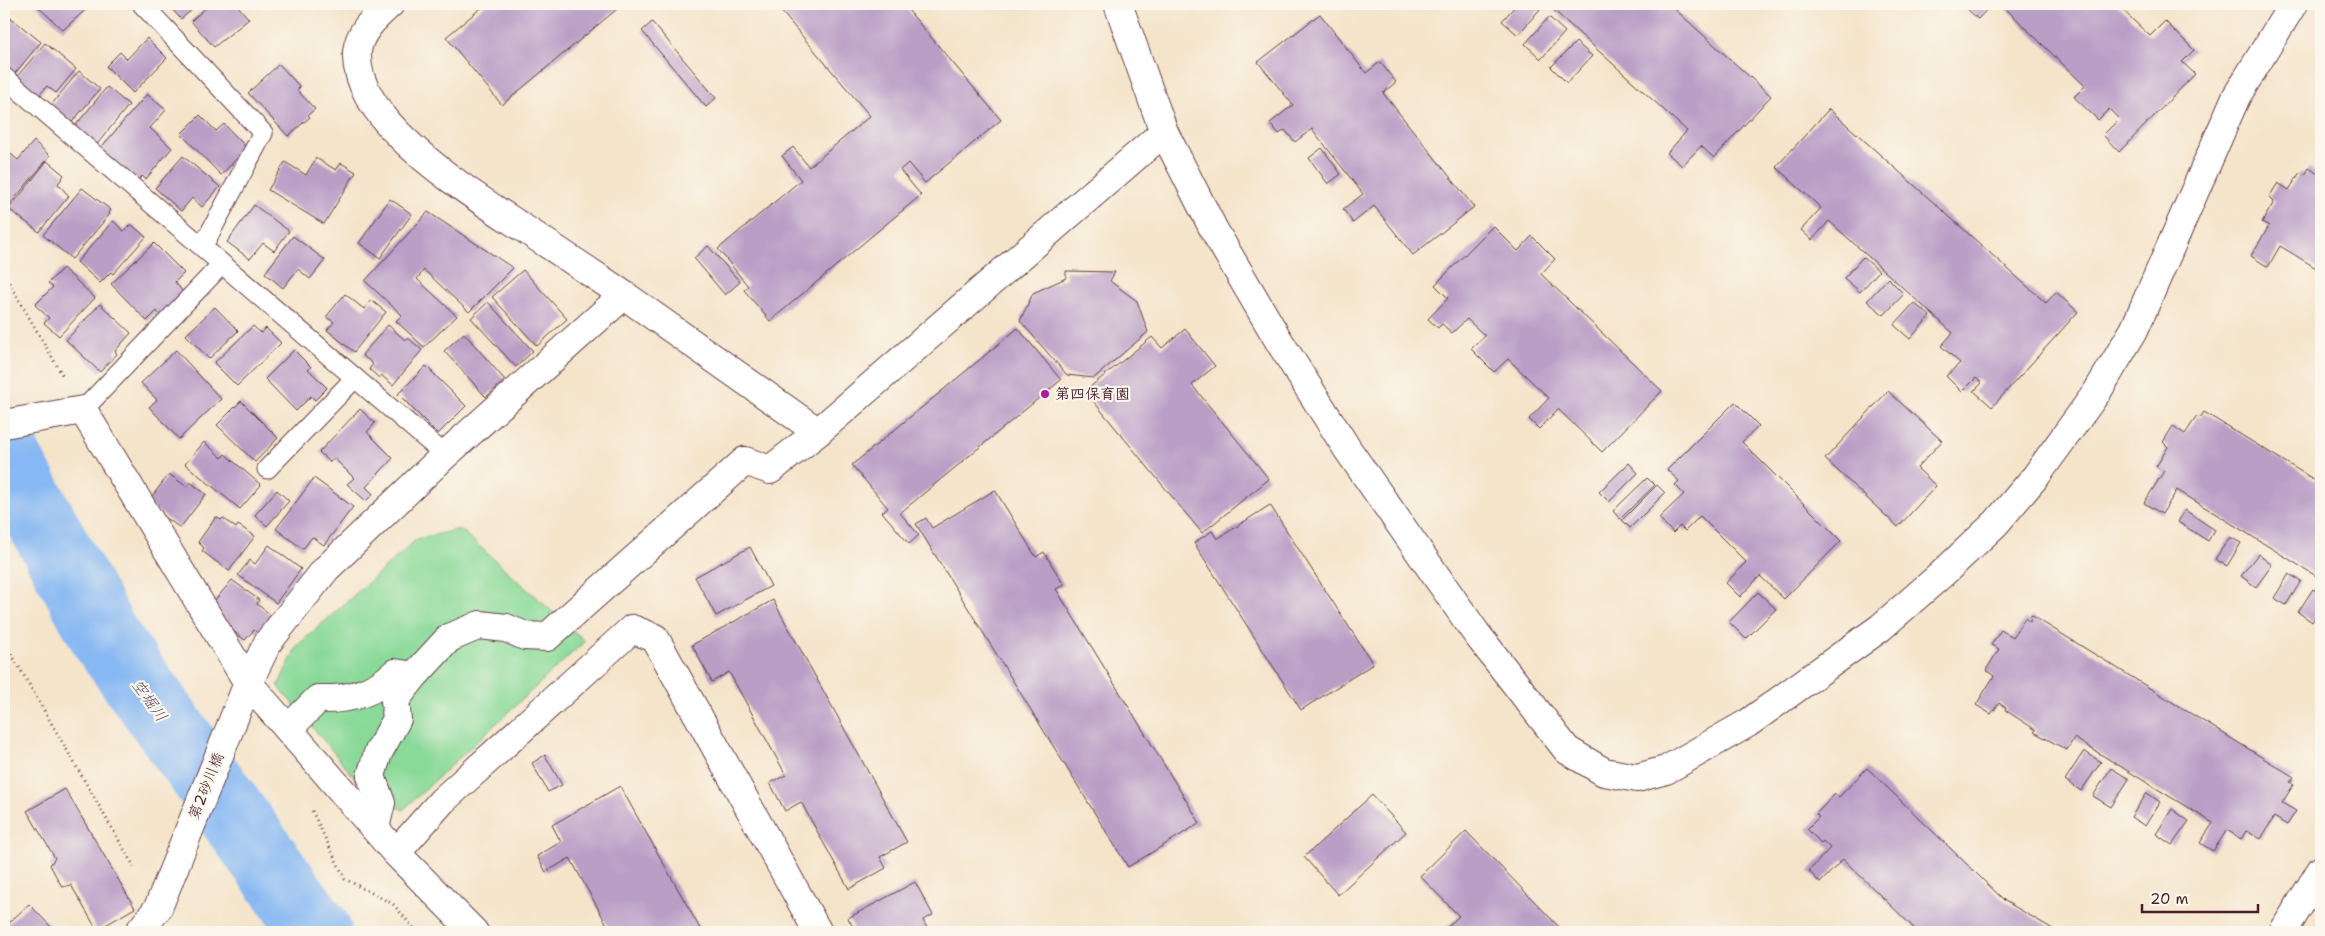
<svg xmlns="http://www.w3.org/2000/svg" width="2325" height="936" font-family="'Shantell Sans','Klee One',sans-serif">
<rect width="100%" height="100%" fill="#fbf7ec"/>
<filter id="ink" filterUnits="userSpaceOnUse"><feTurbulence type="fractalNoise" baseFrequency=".02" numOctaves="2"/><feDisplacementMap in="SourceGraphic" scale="10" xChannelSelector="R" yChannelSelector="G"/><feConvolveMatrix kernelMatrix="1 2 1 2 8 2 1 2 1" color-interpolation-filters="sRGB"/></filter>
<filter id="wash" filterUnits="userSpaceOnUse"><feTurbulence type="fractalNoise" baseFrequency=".0096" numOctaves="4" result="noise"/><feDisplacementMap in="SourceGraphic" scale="20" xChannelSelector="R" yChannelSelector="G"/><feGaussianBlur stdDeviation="1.12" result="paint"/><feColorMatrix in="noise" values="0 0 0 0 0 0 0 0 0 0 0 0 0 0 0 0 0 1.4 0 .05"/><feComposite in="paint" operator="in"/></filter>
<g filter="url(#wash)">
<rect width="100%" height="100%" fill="#f4e4ca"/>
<path fill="#89d998" stroke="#6a7c62" d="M460 529 585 641 403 810 366 791 278 686 297 646 417 539Z"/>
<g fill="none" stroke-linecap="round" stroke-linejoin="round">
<path stroke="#87b8f3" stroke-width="70" d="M4 453 106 639 317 932"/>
</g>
<g id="blocks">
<path fill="#b99ec6" d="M35 4H92L63 30Z
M167 4H199L181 19Z
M210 4H236L249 19 214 47 191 21Z
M486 4H623L502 105 446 37Z
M775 4H903L1001 120 925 183 908 163 900 170 921 195 770 321 744 290 748 286 718 249 801 180 782 156 793 147 809 167 870 116Z
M1235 4H1259V5L1235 9Z
M1517 4H1534L1540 9 1518 35 1502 21Z
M1547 4H1669L1771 96 1714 158 1701 146 1682 166 1667 153 1687 131Z
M1973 4H1992L1978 19 1967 9Z
M2001 4H2116L2150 36 2165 21 2194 50 2182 62 2195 74 2119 152 2103 135 2119 119 2109 109 2098 120 2074 97 2085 86Z
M1320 14 1366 73 1380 62 1396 82 1383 93 1474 207 1413 255 1374 206 1353 223 1343 209 1363 194 1312 129 1295 142 1285 130 1279 134 1270 123 1293 105 1258 62Z
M1549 17 1565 32 1541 59 1525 44Z
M11 18 41 42 12 77 4 70V27Z
M652 22 716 98 706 107 642 31Z
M147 38 167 58 133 93 106 66 120 52 127 59Z
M1576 42 1592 56 1567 83 1551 67Z
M45 43 76 69 56 93 47 86 37 98 15 79Z
M279 64 300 87 297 90 315 109 308 115 310 117 288 136 248 93Z
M79 71 100 89 68 127 47 110Z
M107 87 129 105 93 149 71 131Z
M147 94 166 110 150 128 172 148 146 179 142 176 136 183 98 151Z
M1829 109 2046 303 2056 292 2078 312 1992 407 1974 391 1982 383 1976 378 1962 392 1946 376 1960 363 1941 346 1953 333 1829 221 1812 240 1801 230 1821 208 1776 167Z
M200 115 216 131 224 124 247 148 221 175 181 134Z
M34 141 50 156 6 209 4 207V151L5 149 18 160Z
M1322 148 1341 174 1328 184 1309 158Z
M183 156 220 187 202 207 192 198 181 211 155 188Z
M316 158 336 170 341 163 356 172 324 224 268 190 285 162 306 175Z
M47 161 64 175 58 184 69 196 39 232 9 209Z
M2309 168 2321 176V271L2280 246 2268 267 2251 256 2269 226 2262 222 2274 202 2269 197 2278 183 2289 190 2300 172 2305 175Z
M82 188 111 210 109 213 110 214 72 259 43 235Z
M390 199 412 214 380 258 359 243Z
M254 205 289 231 274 251 263 243 250 259 227 242Z
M428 212 513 268 469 312 424 270 417 279 457 316 424 347 396 321 402 315 365 281Z
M113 221 124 231 131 224 146 237 113 274 111 272 100 283 77 262Z
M1493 226 1518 251 1532 236 1555 259 1541 274 1662 391 1602 452 1558 409 1539 429 1529 419 1549 398 1508 359 1494 372 1471 349 1485 336 1467 319 1452 333 1442 324 1438 328 1428 319 1448 298 1435 285Z
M293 236 325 260 310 279 298 269 283 288 265 273Z
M154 243 184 273 175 282 183 292 160 315 157 311 147 321 111 284Z
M708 246 740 282 725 295 694 258Z
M1863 257 1879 271 1860 292 1844 278Z
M63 268 95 298 59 336 44 323 49 318 35 305 53 287 48 283Z
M523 270 567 319 537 346 492 297Z
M1066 271 1115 272 1110 281 1137 301 1148 332 1094 378 1067 375 1020 321 1033 293 1066 278Z
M1888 278 1904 294 1884 315 1867 301Z
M345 294 364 309 371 300 386 312 354 352 327 330 334 322 326 317Z
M488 302 533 351 516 367 471 318Z
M1914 303 1930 316 1910 339 1894 325Z
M100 304 131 333 115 351 117 354 100 372 66 340Z
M215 307 238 331 209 359 186 335Z
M388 325 405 340 408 338 422 350 393 385 381 375 379 378 369 369 373 364 362 355Z
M253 326 261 333 266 328 281 343 237 386 214 363Z
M1018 328 1061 380 900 513 919 535 909 544 882 512 888 508 852 465Z
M1185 329 1215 366 1192 385 1269 479 1202 533 1085 391 1152 337 1162 348Z
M464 333 505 380 486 397 444 351Z
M176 350 221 399 179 439 149 407 157 400 141 383Z
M294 350 311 367 308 369 327 388 315 400 311 396 296 411 265 379Z
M426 366 466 406 438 434 398 394Z
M1888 391 1942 441 1917 468 1936 486 1898 527 1825 459Z
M241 401 278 438 255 462 217 425Z
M1735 402 1759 426 1742 442 1841 541 1784 599 1760 576 1740 597 1726 583 1746 562 1700 516 1685 531 1680 526 1673 533 1659 518 1684 494 1675 485 1679 481 1667 470Z
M360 409 375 423 367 432 393 458 366 487 373 494 366 501 347 484 354 478 334 458 330 462 319 452Z
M2204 412 2321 484V579L2177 490 2162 514 2144 503 2164 471 2156 467 2168 447 2163 442 2173 426 2185 434 2197 416 2200 418Z
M204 442 222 458 225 454 261 485 240 509 185 464Z
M1629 463 1638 473 1609 502 1599 492Z
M169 474 187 487 190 482 206 494 180 528 147 503Z
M314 478 353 507 324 545 312 537 303 549 276 529Z
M1647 478 1655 485 1620 519 1613 511Z
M1657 485 1665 493 1630 528 1622 520Z
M277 490 289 501 267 526 255 515Z
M995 490 1036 557 1044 552 1064 585 1056 589 1200 823 1128 867 916 524 926 518 932 528Z
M1270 505 1373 664 1301 710 1194 543 1212 531 1217 539Z
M2185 510 2215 530 2208 541 2178 522Z
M216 517 221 520 223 518 236 528 238 525 255 536 229 571 202 551 204 548 198 542Z
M2230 537 2241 543 2227 566 2215 559Z
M269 545 301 569 276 603 238 575 250 560 255 564Z
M750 547 771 586 716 616 695 577Z
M2258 554 2272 565 2256 587 2241 576Z
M2289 574 2301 581 2286 605 2274 598Z
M232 580 259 600 257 604 271 615 257 633 254 630 245 640 211 614 210 606Z
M2313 589 2321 594V608L2312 622 2298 612Z
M1758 592 1776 609 1746 639 1729 622Z
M773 600 907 842 880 857 886 868 849 889 801 802 785 811 770 783 786 775 729 672 712 682 692 645Z
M2031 615 2294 777 2290 782 2294 784 2282 803 2296 811 2287 825 2274 817 2261 839 2246 831 2241 839 2227 830 2213 851 2200 843 2213 823 2074 738 2067 750 2034 732 2036 730 2005 710 2006 708 1999 703 1991 714 1976 705 1994 676 1986 670 1999 649 1991 645 2001 630 2013 637 2025 618 2030 622Z
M2084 751 2101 762 2081 791 2065 780Z
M545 755 562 785 548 792 532 763Z
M1867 768 2005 901 2058 932H1916L1917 931 1843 859 1820 883 1809 871 1830 848 1823 841 1821 843 1807 829 1819 817 1816 814 1835 794 1839 797Z
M2111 768 2129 779 2111 807 2093 796Z
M620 786 702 932H611L570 858 546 872 537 856 561 842 552 825Z
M65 789 135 908 97 930 71 885 62 887 50 865 55 858 27 811Z
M2147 793 2160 802 2145 826 2131 817Z
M1372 795 1406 832 1338 895 1304 857Z
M2172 809 2189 821 2172 845 2156 834Z
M1466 831 1564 932H1475L1473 930 1471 932H1442L1459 916 1420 876Z
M915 882 933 915 923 920 929 932 938 927 940 932H856L848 918Z
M29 904 56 932H4V917L9 923Z"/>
</g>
</g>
<g filter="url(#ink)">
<use href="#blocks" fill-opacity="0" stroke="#643d43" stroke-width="1"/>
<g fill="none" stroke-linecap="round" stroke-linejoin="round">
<g stroke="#643d43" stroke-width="21">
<path id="service" d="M142 4 263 133 203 246
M4 77 445 455
M83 410 222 264
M267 469 355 378"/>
</g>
<g stroke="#643d43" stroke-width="30">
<path id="pedestrian" d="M289 728 318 699C347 700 373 694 395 673L414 676 449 638 480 625 506 628 525 636 547 637 745 461 770 470 818 432
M375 828 381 803 371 776 378 753 397 719 395 700 414 676"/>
</g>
<g stroke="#643d43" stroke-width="30">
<path id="minor" d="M1118 4 1164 132 1214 230 1279 341 1348 450 1476 633 1567 750 1604 772 1637 778 1666 770 1748 723 1880 628 1942 574 1996 523 2036 476 2097 392 2134 330 2236 97 2293 4
M624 295 818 432 1164 132
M4 424 83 410 248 683 396 853 474 932
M396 853 442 801 632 629 655 638 818 932
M139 932 158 908 248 683 268 642 326 569 445 455 624 295C590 272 557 250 523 228 472 194 353 123 357 52 359 31 376 17 390 4"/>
</g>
<g stroke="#643d43" stroke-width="30">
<path id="tertiary" d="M2283 932 2321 870"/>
</g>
<path stroke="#643d43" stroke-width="3" stroke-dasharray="1 4" stroke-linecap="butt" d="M4 274 64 378
M4 641 136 870
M312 811 345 879 393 904 417 932"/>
<use href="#service" stroke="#fff" stroke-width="19"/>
<use href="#pedestrian" stroke="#fff" stroke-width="28"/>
<use href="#minor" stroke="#fff" stroke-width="28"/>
<use href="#tertiary" stroke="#fff" stroke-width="28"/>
</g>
</g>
<circle fill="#b5179e" stroke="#fbf7ec" stroke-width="2" cx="1045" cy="394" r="5"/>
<g text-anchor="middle" stroke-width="4.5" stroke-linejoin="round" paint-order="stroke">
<g font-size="15" font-weight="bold" fill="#4a1f2b" stroke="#fbf7ec" text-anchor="start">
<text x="1055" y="399">第四保育園</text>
</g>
<g font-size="15" fill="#4a1f2b" stroke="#fbf7ec">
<text transform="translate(206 786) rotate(-68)" y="5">第2砂川橋</text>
</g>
<g font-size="16" font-style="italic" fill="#5c4d67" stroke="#fbf7ec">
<text transform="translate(150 700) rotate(54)" y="6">空堀川</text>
</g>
</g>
<rect width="2325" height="936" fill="none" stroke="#fbf7ec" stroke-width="20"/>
<path d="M2142 904v8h116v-8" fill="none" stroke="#4a1f2b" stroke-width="2.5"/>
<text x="2150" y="904" font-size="15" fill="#4a1f2b" stroke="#fbf7ec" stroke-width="4" paint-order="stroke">20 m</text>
</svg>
